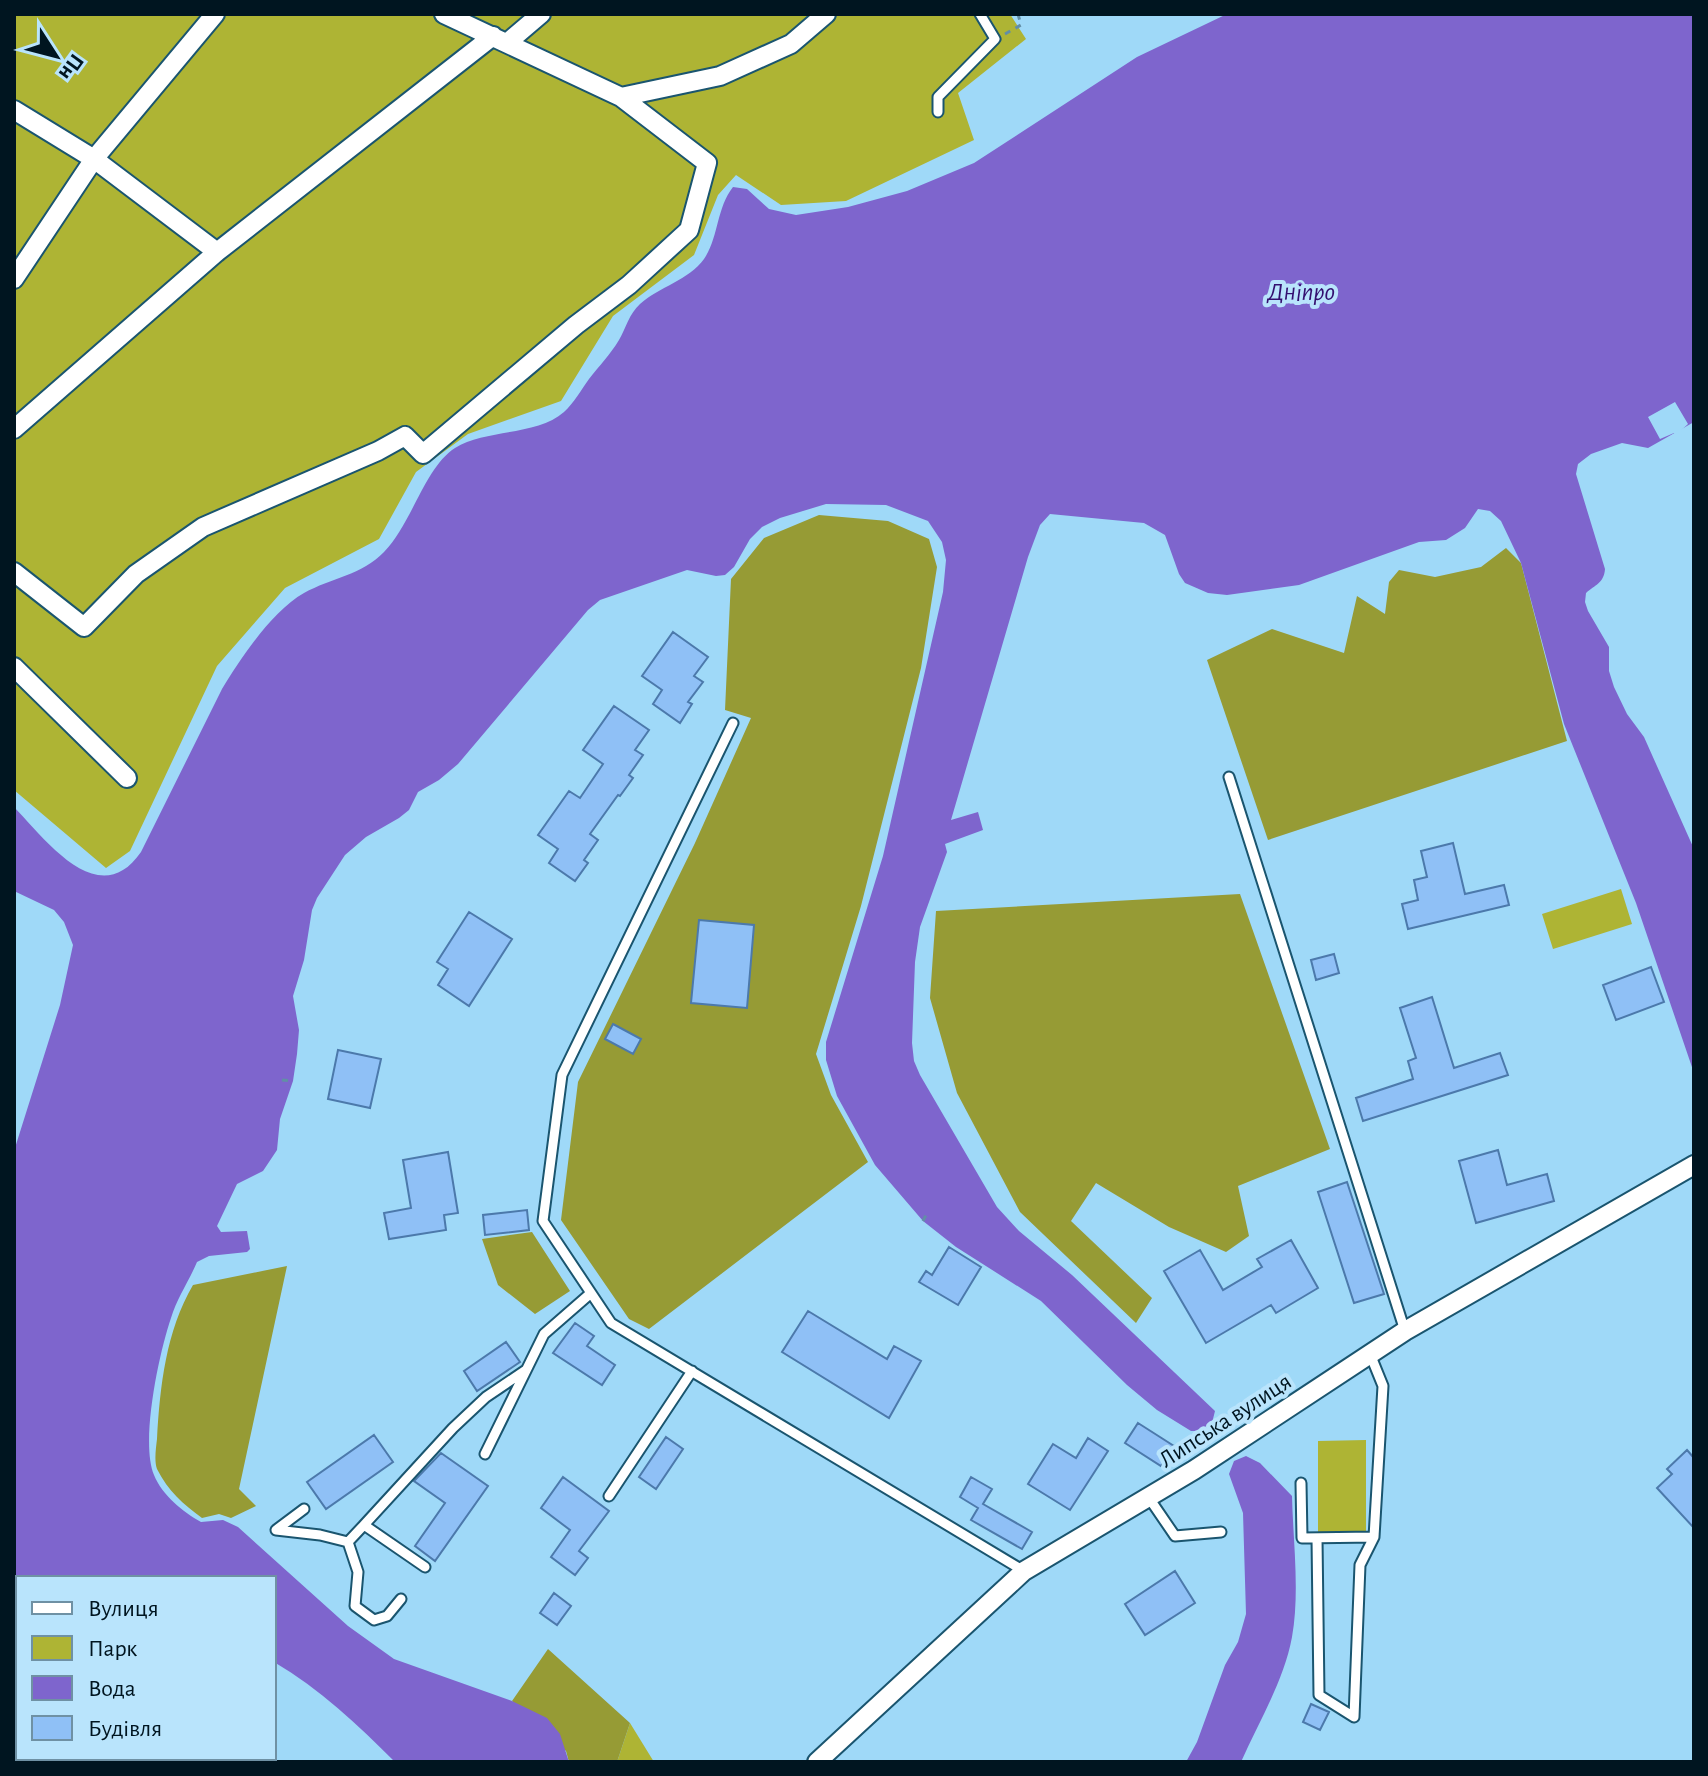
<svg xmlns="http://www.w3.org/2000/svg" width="1708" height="1776" font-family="'Alegreya Sans',sans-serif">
<rect width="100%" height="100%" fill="#9fd9f8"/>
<path fill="#aeb434" d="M14 14H1010L1026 39 958 93 974 140 846 201 781 205 736 175 718 195 694 255 613 316 561 401 468 434 416 472 379 539 285 588 217 666 130 851 106 868 14 790Z
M1621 889 1632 924 1553 949 1542 914Z
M1366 1440V1533L1318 1534V1441Z
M630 1723 654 1762H617Z"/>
<path fill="#969b35" d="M819 515 888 521 929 539 937 567 921 668 861 906 816 1054 831 1095 868 1162 649 1329 629 1319 561 1220 578 1082 695 843 751 718 725 710 731 579 764 538Z
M1506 548 1521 563 1567 741 1268 840 1207 660 1272 629 1344 653 1357 596 1385 614 1389 582 1399 570 1435 577 1481 567Z
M1240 894 1330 1149 1238 1186 1249 1236 1226 1252 1169 1227 1096 1183 1071 1221 1152 1298 1136 1323 1020 1212 957 1093 930 998 936 911Z
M532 1232 570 1291 535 1314 498 1285 482 1239Z
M287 1266 239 1489 256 1506 231 1518 219 1514 202 1518C183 1504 168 1491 157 1469 154 1461 156 1448 157 1439 160 1386 166 1331 193 1285Z
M548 1649 630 1723 617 1762H569L566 1751 512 1701Z"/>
<path fill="#7e65cd" d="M1227 14H1694V422L1648 448 1622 443 1591 454 1578 464 1576 474 1605 569C1604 583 1595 585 1586 593L1585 602 1588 611 1609 647V671L1614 687 1627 714 1644 737 1694 849V1073L1636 903 1564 724 1521 563 1501 521 1490 511 1478 509 1465 528 1446 540 1419 542 1299 585 1227 595 1208 593 1185 583 1179 574 1165 535 1144 523 1050 514 1040 525 1028 557 951 820 978 812 983 830 945 844 947 852 920 927 915 962 912 1043 914 1061 920 1075 997 1207 1019 1231 1072 1275 1215 1411 1212 1423 1198 1431H1191L1157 1410 1127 1385 1041 1301 956 1247 923 1221 875 1165 837 1096 826 1060V1042L883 856 943 592 946 560 942 542 928 521 886 505 826 504 780 518 762 527 750 539 734 567 725 575 716 576 687 570 600 600 588 610 458 764 439 780 418 792 409 810 399 818 366 837 345 855 317 898 312 910 304 960 293 996 299 1030 297 1054 293 1081 280 1119 277 1150 263 1171 237 1184 217 1226 221 1232 247 1231 250 1249 247 1252 209 1256 197 1262C189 1281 177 1298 171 1318 159 1353 140 1442 154 1475 162 1495 183 1512 201 1522L223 1520 238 1527 348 1626 394 1659 512 1701 547 1718 560 1734 569 1762H395C358 1725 320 1689 274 1662V1578H18V1758H141L140 1762H14V1151L60 1005 73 945 64 922 54 910 14 891V807C46 840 99 913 141 852L222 689C241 658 272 611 304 593 331 578 362 575 384 552 411 525 425 467 455 448 485 429 537 436 564 412 574 403 581 390 589 379 599 366 610 355 619 340 626 328 629 314 640 304 659 287 689 280 704 259 719 237 716 209 733 187L747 189 769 209 796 215 848 207 907 191 974 163 1137 57Z
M1246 1456 1260 1463 1292 1496C1293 1541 1300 1592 1292 1637 1284 1681 1259 1721 1241 1762H1186L1197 1742 1225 1665 1238 1642 1246 1614 1243 1513 1229 1474 1234 1461Z"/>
<path fill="#9fd9f8" d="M1675 402 1688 424 1676 435 1674 433 1660 439 1648 417Z"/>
<path fill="#8fc0f6" stroke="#4c79ab" stroke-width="2" d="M673 632 708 657 694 676 703 682 688 702 692 704 680 723 653 704 662 690 642 676Z
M614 706 649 730 635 750 643 755 629 775 633 778 620 796 618 795 590 834 598 840 584 860 588 863 575 881 549 863 558 849 538 835 569 791 580 798 603 764 583 750Z
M1453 843 1465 894 1504 885 1509 905 1408 929 1402 904 1418 900 1414 880 1427 877 1421 851Z
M469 912 512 939 469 1006 438 985 448 969 437 962Z
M699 920 754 925 747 1008 691 1003Z
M1334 954 1339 973 1316 980 1311 960Z
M1651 967 1664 1002 1616 1020 1603 985Z
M1432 997 1454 1068 1500 1053 1508 1075 1363 1121 1356 1098 1413 1079 1408 1061 1416 1058 1400 1008Z
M613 1024 641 1039 633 1054 605 1039Z
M338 1050 381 1059 370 1108 328 1099Z
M1498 1150 1507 1185 1547 1174 1554 1201 1476 1223 1459 1161Z
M448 1152 458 1213 444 1215 446 1230 389 1239 384 1213 411 1208 403 1160Z
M1347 1182 1384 1294 1354 1303 1318 1192Z
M527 1210 529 1230 485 1235 483 1215Z
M1291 1240 1318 1288 1276 1313 1271 1305 1206 1343 1164 1271 1200 1250 1223 1290 1262 1267 1257 1259Z
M949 1247 981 1267 958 1305 919 1282 926 1271 932 1275Z
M808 1311 887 1359 894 1346 921 1361 889 1418 782 1352Z
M575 1323 594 1336 587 1346 615 1365 602 1385 553 1353Z
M506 1342 520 1362 477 1391 464 1371Z
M1138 1423 1174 1446 1161 1466 1125 1443Z
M374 1435 393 1462 326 1509 307 1482Z
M666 1437 683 1449 656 1489 639 1477Z
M1088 1438 1108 1451 1070 1510 1028 1484 1053 1444 1076 1458Z
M1687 1450 1694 1458V1528L1657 1488 1672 1474 1667 1469Z
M441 1453 488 1486 435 1561 415 1546 445 1503 414 1481Z
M563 1477 609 1511 579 1551 588 1558 575 1575 551 1557 570 1530 541 1508Z
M971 1477 992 1489 983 1504 1032 1532 1022 1549 971 1520 978 1508 960 1497Z
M1175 1571 1195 1603 1145 1635 1125 1604Z
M554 1593 571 1606 557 1625 540 1613Z
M1311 1704 1329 1712 1320 1730 1303 1722Z"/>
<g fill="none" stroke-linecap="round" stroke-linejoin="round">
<g stroke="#1a556f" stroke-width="13">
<path id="lane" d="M938 112V97L995 39 980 14
M733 723 562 1075 543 1221 611 1323 1024 1571
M1229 777 1405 1331
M485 1454 544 1334 591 1293
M1301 1483 1302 1538 1374 1537
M609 1496 692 1371
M1149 1498 1175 1536 1221 1532
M304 1509 276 1530 320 1535 348 1542 364 1525
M1317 1538 1319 1695 1354 1717
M348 1542 358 1572 355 1606 374 1620 387 1616 401 1599
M425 1567 364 1525 453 1428 486 1397 526 1370
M1354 1717 1360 1565 1374 1537 1383 1386 1370 1354"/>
</g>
<g stroke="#1a556f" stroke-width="22">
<path id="street" d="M215 14 94 159 217 252
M507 43 541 14
M621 97 720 76 791 44 826 14
M14 110 94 159 14 279
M14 429 217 252 493 36
M14 572 84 627 136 574 203 527 378 451 405 436 423 454 576 325 629 285 689 230 707 163 621 97 444 14
M14 667 127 778
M817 1762 1024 1571 1194 1470 1405 1331 1694 1165"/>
</g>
<path stroke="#628ea6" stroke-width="3" stroke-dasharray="6 6" stroke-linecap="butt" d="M1005 34 1021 25 1018 14
M282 1080 293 1081
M923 1221 926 1215"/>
<use href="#lane" stroke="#fff" stroke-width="9"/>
<use href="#street" stroke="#fff" stroke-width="18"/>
</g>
<g text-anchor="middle" stroke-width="8" stroke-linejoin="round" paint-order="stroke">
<g font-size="24" fill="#001520" stroke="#b9e4fc">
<text transform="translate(1225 1420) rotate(-33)" y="8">Липська вулиця</text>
</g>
<g font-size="26" font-style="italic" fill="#341070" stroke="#b9e4fc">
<text x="1301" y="300">Дніпро</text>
</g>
</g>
<rect width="1708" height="1776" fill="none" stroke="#001520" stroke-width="32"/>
<rect x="16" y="1576" width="260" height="184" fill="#b9e4fc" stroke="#6f91a4" stroke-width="2"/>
<rect x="32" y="1602" width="40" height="12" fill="#ffffff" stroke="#6f91a4" stroke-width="2"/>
<text x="88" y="1616" font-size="24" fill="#001520">Вулиця</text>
<rect x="32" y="1636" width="40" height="24" fill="#aeb434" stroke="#6f91a4" stroke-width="2"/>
<text x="88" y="1656" font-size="24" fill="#001520">Парк</text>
<rect x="32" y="1676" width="40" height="24" fill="#7e65cd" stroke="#6f91a4" stroke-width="2"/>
<text x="88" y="1696" font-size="24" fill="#001520">Вода</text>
<rect x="32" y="1716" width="40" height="24" fill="#8fc0f6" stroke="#6f91a4" stroke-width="2"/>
<text x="88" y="1736" font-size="24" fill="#001520">Будівля</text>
<g transform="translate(56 56) rotate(126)" stroke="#b9e4fc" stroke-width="6" paint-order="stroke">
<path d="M0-6L14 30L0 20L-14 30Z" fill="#001520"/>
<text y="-12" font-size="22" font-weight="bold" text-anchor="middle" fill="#001520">Пн</text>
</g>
</svg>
